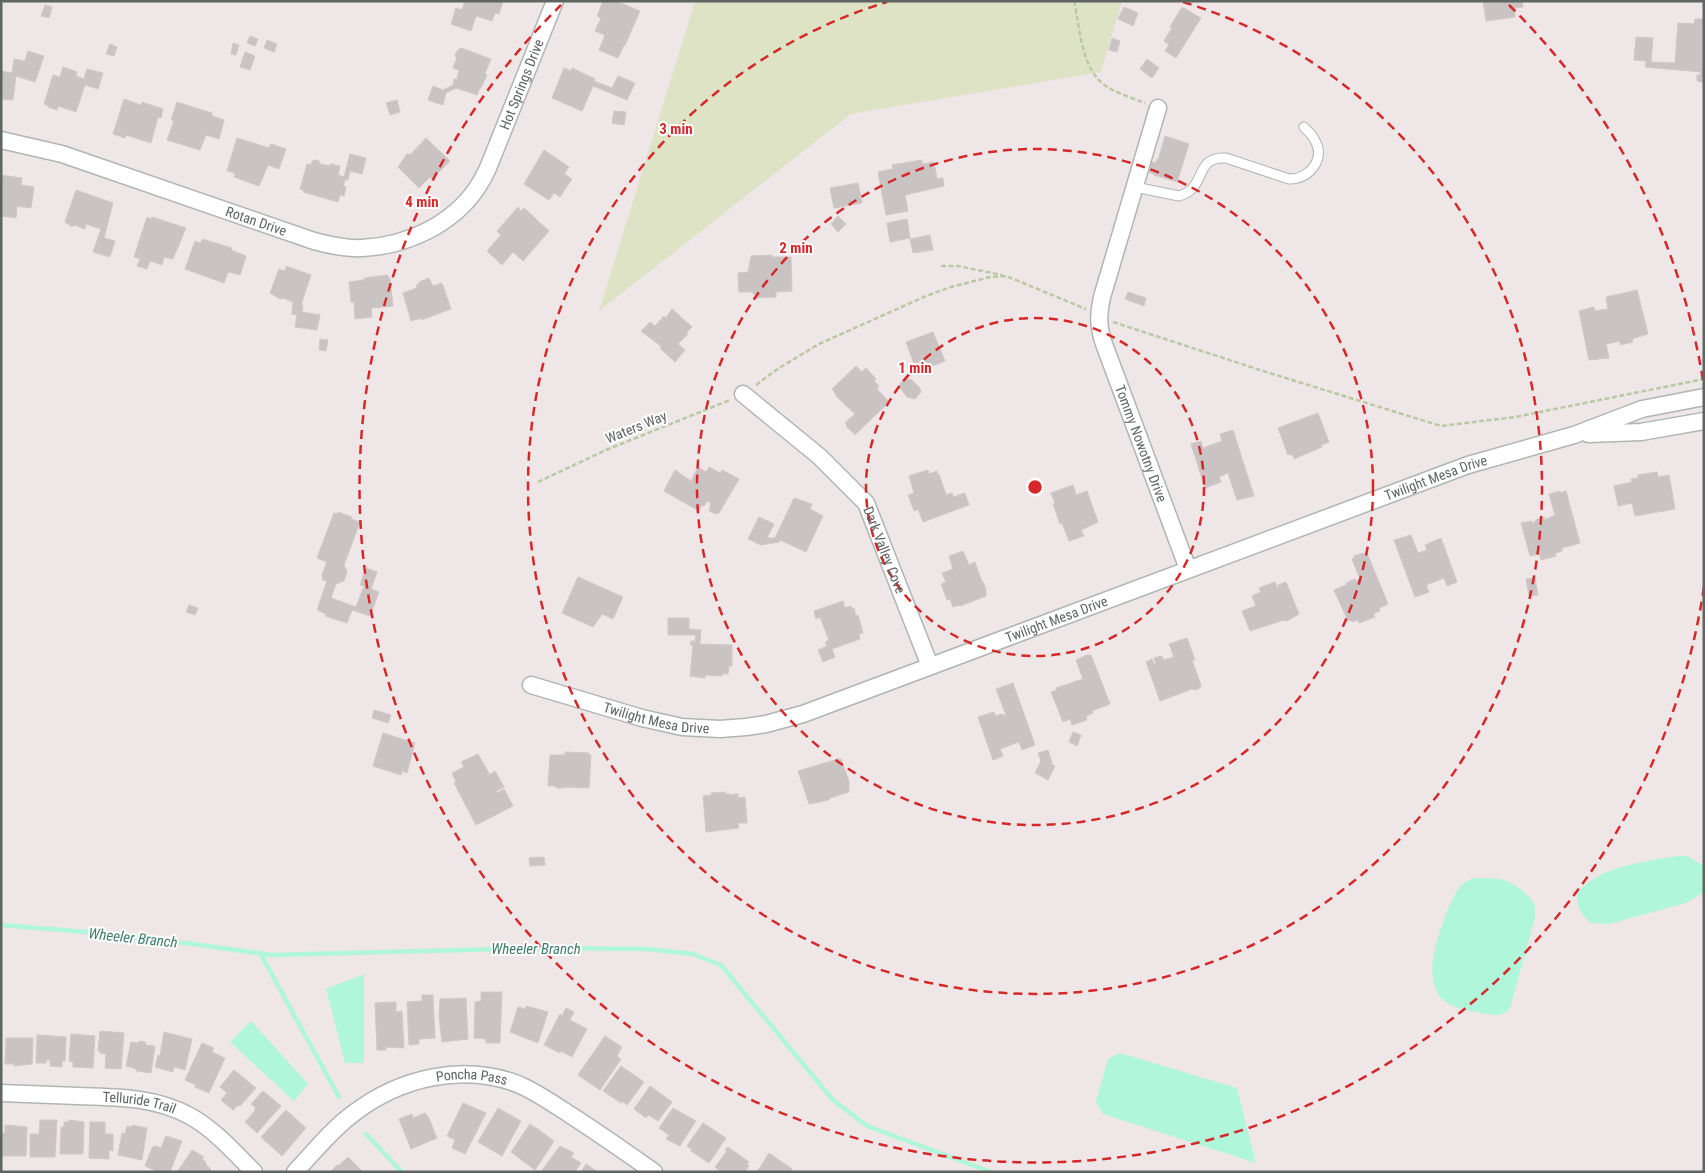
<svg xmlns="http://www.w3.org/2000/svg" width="1705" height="1173" font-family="'Roboto Condensed',sans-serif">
<rect width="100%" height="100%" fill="#efe7e7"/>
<path fill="#dee3c6" d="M695 1H1122L1101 72 851 114 599 311Z"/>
<path fill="#aff6da" d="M1677 856H1687L1704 866V892L1686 903 1609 924 1591 923C1582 915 1576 907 1577 894 1598 866 1644 862 1677 856Z
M1474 878C1482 878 1490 878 1498 879 1510 880 1527 892 1533 902 1536 907 1535 912 1535 918L1510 1008C1503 1017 1492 1015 1482 1013 1468 1011 1446 1007 1438 994 1433 985 1431 970 1433 960 1435 943 1451 892 1464 883 1467 881 1471 879 1474 878Z
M364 974V1063H345L326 989Z
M251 1021 308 1084 294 1101 230 1042Z
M1120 1053 1237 1088 1256 1163 1103 1114 1096 1102 1108 1059Z"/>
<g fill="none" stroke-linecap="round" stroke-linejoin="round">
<path stroke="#aff6da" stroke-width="4.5" d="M1 925 99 933 193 944 271 955 534 948 647 949 693 954 721 965 833 1100 867 1126 991 1172
M260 953 339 1097
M366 1134 402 1172"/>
</g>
<path fill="#cac3c4" stroke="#d3c6c8" d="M465 1H503L499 14 495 13 492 21 476 16 471 31 451 24 456 8 462 10Z
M603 1H616L640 11 625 45H624L618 58 599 50 605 35 595 31 601 18 597 16Z
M1483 1H1522L1523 7 1514 8 1515 17 1486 21Z
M45 5 52 7 49 18 41 16Z
M1124 7 1138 13 1133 26 1118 19Z
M1182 7 1201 18 1176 58 1165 51 1169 45 1164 41 1172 28 1170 27Z
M1695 19H1704V81L1701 82 1697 81V75H1700L1701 72 1645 67 1646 61 1634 60 1636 37 1653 38 1651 62 1675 63 1678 23 1694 24Z
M250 36 258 39 255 46 247 43Z
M1112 38 1120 41 1117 52 1109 50Z
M267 40 277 44 274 52 264 48Z
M233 43 239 45 236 55 231 54Z
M110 44 117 47 114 56 106 54Z
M461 48 491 59 485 73 487 75 481 88H480L477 95 456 88 446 93 443 105 428 100 433 86 443 90 453 85 454 79H457L459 70 453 68 457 58 455 56 457 51Z
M28 51 44 56 35 82 16 76 13 100 1 99V71L12 73 14 59 25 61Z
M245 52 255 56 250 70 240 67Z
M1147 59 1159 68 1152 78 1140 69Z
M63 67 77 72 76 76 84 79 87 69 103 73 98 89 85 85 76 112 58 106 57 110 48 107 49 106 44 104 53 75 60 77Z
M564 68 571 71 572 68 595 79 594 81 612 88 618 76 635 83 627 100 593 86 582 111 552 98Z
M124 99 141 105 142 102 163 109 161 118 158 117 151 143 126 135 125 138 113 134Z
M397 100 400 112 390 115 386 103Z
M177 102 212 113V116L224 120 219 139 206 135 200 150 167 140 174 121 171 120Z
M614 111 626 112 624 125 612 123Z
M1165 136 1189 144 1177 182 1154 175V174L1149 172 1152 162 1156 163 1157 159 1158 160Z
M237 138 269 148 271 144 286 149 279 169 268 165 259 186 234 177 235 173 227 171Z
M426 138 450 161 432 179 430 177 419 188 398 167 407 154H411Z
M544 150 569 167 564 174 572 179 560 197 554 193 549 200 524 184Z
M350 154 366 158 362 174 350 171 348 180H345L343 186 346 187 344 196 340 195 338 202 303 192 304 190 300 189 307 164 311 165 312 161 316 160 319 161 320 164 330 166V164L340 166 338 175 344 177Z
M922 160V164L934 162 937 179 943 178 944 186 905 195 908 211 886 215 878 172 893 169 892 165Z
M1 175 22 178 21 185 34 187 31 208 17 206 16 218 1 216Z
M858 183 862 203 834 208 830 188Z
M76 190 113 203 104 238 115 241 110 257 93 252 101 229 86 224 85 229 74 225 72 227 65 222Z
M518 207 521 211 524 208 549 231 523 261 513 252 502 265 487 251 501 235 497 231Z
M838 216 846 224 838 232 831 224Z
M147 217 151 219 152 217 186 228 173 259 164 257 162 265 150 261 147 269 137 266 140 259 134 257Z
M907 219 910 238 890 242 887 223Z
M930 235 933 250 913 253 910 239Z
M202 239 232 248 231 250 246 256 240 275 228 272 224 283 185 269 195 241 201 243Z
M772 255V257H791L792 291 776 292V297L755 298V294H753V292H739L738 273 748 272 751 256Z
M286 266 311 275 301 305H303L302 312 320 315 317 330 295 327 297 315 292 314 293 302 283 298 280 299 270 293 279 269 285 271Z
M388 275V278H390L393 306 371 308 372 317 355 319 354 302H351L349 282 364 280V278Z
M429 278 433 286 442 283 451 309 421 320V318L411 321 403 293 417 288 416 285 420 283 419 282Z
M1637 290 1648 334 1632 339 1633 342 1620 345V341L1606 344 1609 358 1589 360 1579 311 1594 307 1595 311 1608 309 1606 297Z
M1128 292 1146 298 1144 306 1125 299Z
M672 309 692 327 686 333 688 334 678 344 685 350 675 362 660 348 662 347 641 331 650 322 655 326 664 316 666 318Z
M933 332 945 361 917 372 906 342Z
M320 339 328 340 326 351 319 350Z
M856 366 862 372 866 368 876 379 874 381 879 386 877 389 889 402 855 435 846 426 847 425 845 423 855 414 835 395 836 394 832 389Z
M904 378 912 380 919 387 921 392 915 399 907 397 899 386Z
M1318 413 1329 442 1321 445 1322 447 1294 459 1292 454 1288 455 1278 428Z
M1233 430 1254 496 1237 500 1228 473 1219 477 1221 482 1205 488 1191 444 1201 441 1203 448 1222 441 1220 434Z
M698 467 706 472 709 467 720 473 722 470 739 479 719 513 716 514 709 511 711 503 707 501 704 506 702 505 699 511 664 491 675 470 691 481Z
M928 470 929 474 937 471 938 475 939 474 946 495 952 493 953 497 965 493 969 505 923 522 918 509 914 511 908 495 914 493 909 476Z
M1657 472 1658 477 1669 475 1675 509 1635 516 1632 503 1618 506 1614 486 1632 482 1631 479 1638 478V475Z
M1073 485 1076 495 1087 491 1098 522 1081 530 1084 536 1069 541 1062 523 1060 524 1053 504 1055 503 1051 493Z
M1560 491V493L1566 491 1580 543 1562 548V551L1555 553 1556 556 1541 560 1539 554 1530 556 1521 523 1532 521V523L1535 522V520L1544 517 1545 520 1555 515 1549 494Z
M794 498 812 504 810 509 823 516 806 552 780 540 779 542 761 545 748 539 759 517 774 524 767 538H775Z
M338 512 352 517 351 519 360 522 344 565 347 572 344 581 336 584 331 598 356 607 364 586 360 585 366 568 377 572 371 589 379 592 370 616 352 610 347 623 325 616 326 614 317 610 327 581 323 580 322 575 327 562 317 558 334 513 337 514Z
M1411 535 1418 553 1427 550 1425 545 1441 538 1457 582 1447 586 1444 578 1426 585 1429 592 1415 597 1394 540Z
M963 551 969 565 975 562 982 582 984 583 986 590V596L960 606V605L953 607 950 599 947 600 941 584 946 582 942 573 953 569 949 556Z
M1363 553 1364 555 1367 553 1388 604 1379 608 1380 611 1373 614 1375 617 1359 623 1358 620 1352 622 1351 620 1348 621 1334 590 1346 585 1347 586 1346 583 1355 579 1356 581 1360 579 1352 559 1354 558V556Z
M578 577 623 597 613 619 602 614 593 627 562 613Z
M1535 578 1538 595 1529 596 1526 579Z
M1275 582 1277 588H1278V585L1286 582 1299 614 1287 621 1284 620 1250 631 1242 611 1256 606 1252 596 1261 592 1259 588Z
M843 601 845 608 851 606 852 609 854 608 856 616 858 615 863 633 859 634 860 639 832 649 835 657 823 662 818 650 827 646 825 642 829 640 820 617 816 619 814 611Z
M189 605 198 608 195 615 186 612Z
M668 618H689V629L701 630 700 644 732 645V666H729L728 674H722V676L705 675V678L690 676 693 645H690L691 641H695L696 635H668Z
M1187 638 1195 660H1192L1201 685 1200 688 1195 690 1192 689 1160 701 1146 662 1152 659 1154 664H1156L1154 658 1162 656 1164 660 1174 657 1169 644Z
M1087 655H1091L1110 704 1092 711 1093 713 1086 716 1087 720 1072 725 1070 719 1063 722 1051 692 1057 690 1056 688 1083 679 1076 660Z
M1013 683 1035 745 1022 750 1019 742 1000 749 1003 756 993 760 978 717 994 712 996 716 1003 714 1004 716 1006 715 996 689Z
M374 710 391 715 388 723 372 718Z
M1073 732 1081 735 1077 746 1069 742Z
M383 733 415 743 407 773 402 771 401 775 373 766Z
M1048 750 1052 763 1051 764 1055 766 1048 780 1035 773 1041 761 1038 753Z
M565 752 589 753V755H591L589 788 565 787 563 788H557L555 786H548L550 755H565Z
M478 754 489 773 487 776 495 771 504 787 496 791 497 793 504 789 513 806 476 825 454 783 456 782 452 773 464 767 461 762Z
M838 759H841L849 781V792L830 798 829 800 809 804 798 771Z
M725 792V794H730V795L738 794V798L745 797 747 823H738L739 828 706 832 703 796 712 795 711 793Z
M544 857 545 865 530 866 529 858Z
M481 992H502L500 1043H486V1039L474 1038 475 1002 481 1001Z
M422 995H433L435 1038 419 1039V1044L409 1045 407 1002 422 1001Z
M466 998 468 1039 442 1042 439 1017 440 999Z
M396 1002V1012L402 1011 404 1048 386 1047V1050H377L375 1003Z
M526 1006 548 1012 538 1043 510 1032 518 1007 525 1009Z
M566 1008 574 1012 570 1020 587 1029 572 1057 561 1051 560 1053 544 1045 560 1014 562 1016Z
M100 1031 124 1033 121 1069 105 1068 106 1054 100 1053 101 1051H98Z
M164 1032 192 1039 185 1070 174 1067 173 1072 155 1067 158 1055 160 1056Z
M71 1034 95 1036 93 1068 73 1067V1062L69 1061Z
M37 1035 66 1037 65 1061H62V1067L50 1066V1060H46V1063H36Z
M605 1036 622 1047 617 1056 621 1059 600 1090 578 1075Z
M6 1038H33L32 1064 14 1066V1064H5Z
M140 1041 145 1042 146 1045 155 1046 151 1073 137 1071 134 1068 126 1066 131 1042 138 1043Z
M202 1043 214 1048 212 1052 225 1058 209 1093 195 1087 196 1085 185 1080Z
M621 1066 644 1082 627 1105 622 1101 621 1103 603 1091Z
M234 1070 256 1088 240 1106 238 1105 233 1110 221 1100 227 1093 220 1087Z
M650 1086 672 1102 658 1121 649 1115 646 1118 634 1109Z
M263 1091 281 1106 257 1133 245 1122 255 1111 254 1110 256 1108 251 1104Z
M463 1103 486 1113 465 1154 452 1148 455 1140 447 1136Z
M498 1108 521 1121 502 1156 478 1142Z
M673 1108 696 1121 680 1146 666 1139 669 1135 659 1128Z
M286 1110 306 1128 282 1156 261 1137Z
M425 1113 427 1116H428L437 1138 411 1149 399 1119 412 1114 413 1118Z
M40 1120H57L55 1157H30V1134H39Z
M69 1120 84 1122 83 1154H60L61 1127H64V1122H69Z
M90 1122H105V1134H113V1151L109 1150V1159L89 1158Z
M703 1123 726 1138 709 1163 691 1151 692 1150 687 1146Z
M530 1124 535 1128V1127L554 1141 535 1170 511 1152Z
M5 1125 27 1127 26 1156H1V1133H5Z
M132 1125 147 1128 142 1160 118 1155 122 1133 125 1134 127 1126 132 1127Z
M166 1136 182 1141 170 1172H158L145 1166 152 1148 154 1146 161 1148Z
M560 1146 574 1153 571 1157 581 1163 575 1172H541Z
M728 1147 749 1162 747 1164 749 1166 745 1172H721L715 1167 727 1151 725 1150Z
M192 1150 204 1157 202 1159 206 1162 205 1163 211 1170 210 1172H176L178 1171Z
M769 1153 792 1169 790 1172H757Z
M348 1157 363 1172H330L337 1165 338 1166Z
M586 1164 598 1172H581Z"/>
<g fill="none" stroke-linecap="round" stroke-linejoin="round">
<g stroke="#afb5b4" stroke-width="11">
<path id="service" d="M1135 187 1179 196C1208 188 1193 156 1226 158L1289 179C1309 180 1327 158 1314 139 1312 134 1307 131 1304 127"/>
</g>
<g stroke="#afb5b4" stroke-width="19">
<g id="minor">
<path id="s1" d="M1158 108 1102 297C1098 316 1098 326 1104 344L1188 569"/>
<path id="s2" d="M1 140 62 154 314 241C329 245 346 249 362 248 406 246 452 225 477 188 481 182 485 175 488 168L555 1"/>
<path id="s3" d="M743 394 820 457 866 503 930 666"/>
<path d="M1588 434 1641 432 1704 421"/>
<path id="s4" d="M531 685 642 718 682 727 720 729 746 727 766 724 803 714 1468 465 1574 435 1642 409 1704 397"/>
<path id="s5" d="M1 1093C27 1094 53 1095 78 1096 117 1097 155 1097 190 1116 215 1130 234 1152 254 1172"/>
<path id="s6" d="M295 1172C314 1152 332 1129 354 1113 400 1078 464 1062 520 1085 538 1093 555 1105 572 1116 600 1134 627 1153 654 1172"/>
</g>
</g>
<path stroke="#b8c9a4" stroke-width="2.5" stroke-dasharray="5 2.5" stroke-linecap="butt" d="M1074 1C1080 27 1081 70 1106 86 1118 94 1133 98 1145 103
M941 266H958L1002 275
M1113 322 1263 371 1441 426 1515 417 1704 379
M756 385 779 368 819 344 926 296 951 287 990 277 1006 276 1086 309
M538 482 606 450 730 400"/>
<use href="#service" stroke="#fff" stroke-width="9"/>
<use href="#minor" stroke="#fff" stroke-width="16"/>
</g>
<g fill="none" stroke="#d62828" stroke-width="2.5" stroke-dasharray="9 6">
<circle cx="1035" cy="487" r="169"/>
<circle cx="1035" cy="487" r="338"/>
<path d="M1183 2A507 507 0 1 1 887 2"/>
<path d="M1704 587A676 676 0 1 1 561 5M1509 5A676 676 0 0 1 1704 387"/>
</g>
<g text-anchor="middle" stroke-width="4" stroke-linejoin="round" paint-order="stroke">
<g font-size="14" fill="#5e6563" stroke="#fff">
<text dy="5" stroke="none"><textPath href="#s2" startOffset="625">Hot Springs Drive</textPath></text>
<text dy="5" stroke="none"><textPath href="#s2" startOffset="268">Rotan Drive</textPath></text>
<text transform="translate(636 427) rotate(-22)" y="5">Waters Way</text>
<text dy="5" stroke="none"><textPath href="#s1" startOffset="351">Tommy Nowotny Drive</textPath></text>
<text dy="5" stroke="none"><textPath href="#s4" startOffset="955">Twilight Mesa Drive</textPath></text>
<text dy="5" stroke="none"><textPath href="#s3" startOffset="215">Dark Valley Cove</textPath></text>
<text dy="5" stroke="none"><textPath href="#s4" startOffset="550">Twilight Mesa Drive</textPath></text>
<text dy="5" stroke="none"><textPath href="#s4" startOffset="130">Twilight Mesa Drive</textPath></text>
<text dy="5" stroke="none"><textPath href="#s6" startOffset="210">Poncha Pass</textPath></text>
<text dy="5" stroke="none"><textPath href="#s5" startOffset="139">Telluride Trail</textPath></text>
</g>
<g font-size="15" font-style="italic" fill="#3d7e69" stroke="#fff">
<text transform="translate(133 938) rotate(6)" y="5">Wheeler Branch</text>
<text x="536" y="954">Wheeler Branch</text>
</g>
</g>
<circle cx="1035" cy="487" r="8" fill="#d62828" stroke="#fff" stroke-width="2.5"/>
<g font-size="15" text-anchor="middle" font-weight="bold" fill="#d62828" stroke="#fff" stroke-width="4" stroke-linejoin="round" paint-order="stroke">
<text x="676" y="134">3 min</text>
<text x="422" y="207">4 min</text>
<text x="796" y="253">2 min</text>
<text x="915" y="373">1 min</text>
</g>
<rect width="1705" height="1173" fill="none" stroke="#5e6563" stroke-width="5"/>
</svg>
